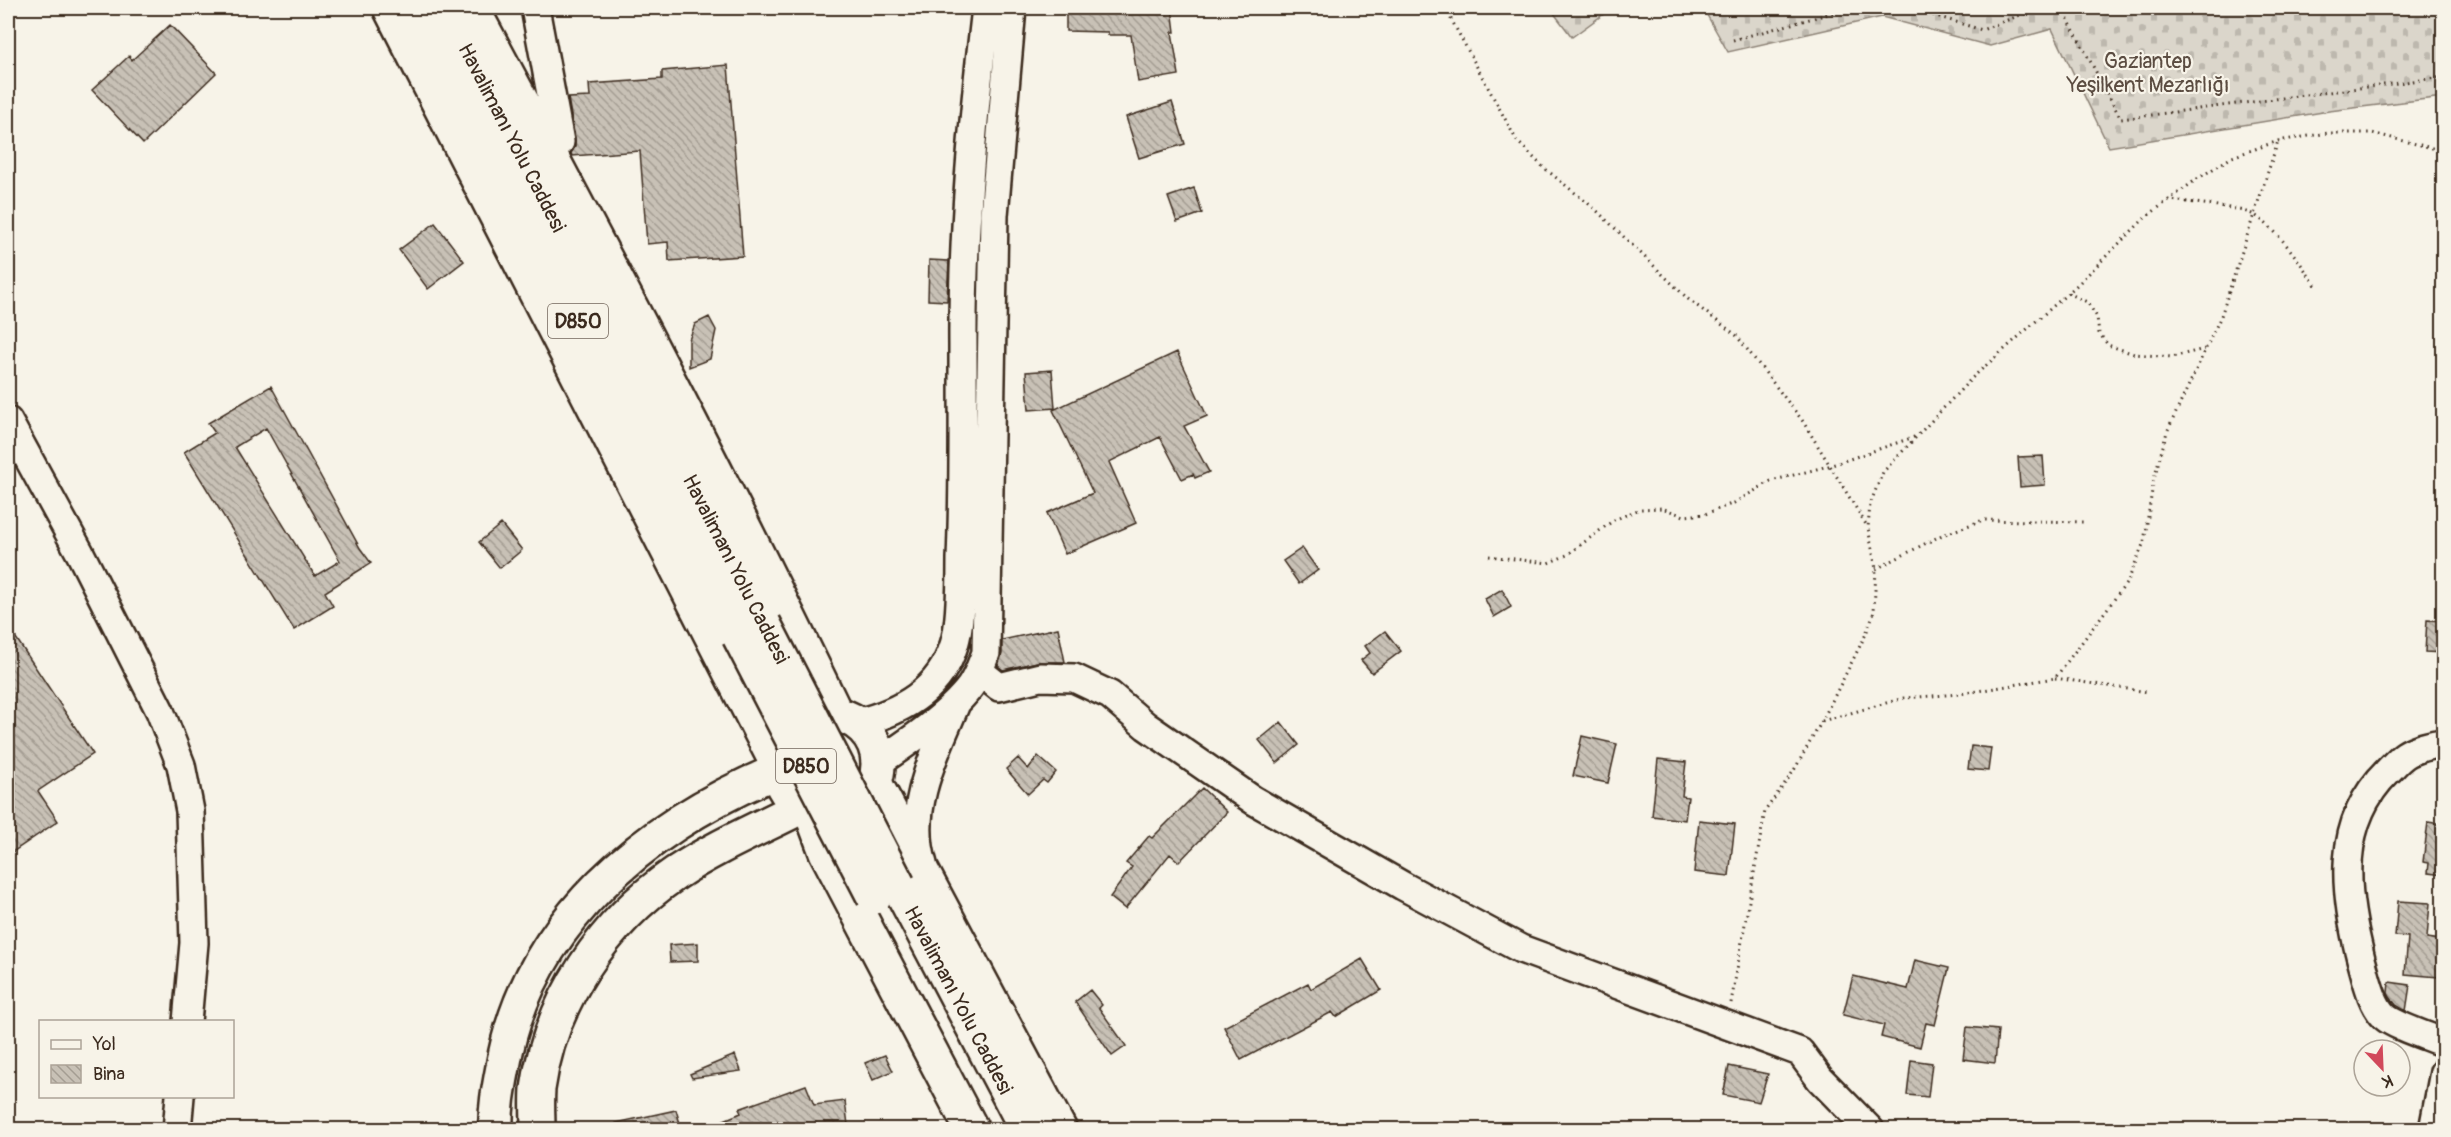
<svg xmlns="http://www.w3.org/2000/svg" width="2451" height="1137" font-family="Pangolin,sans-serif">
<defs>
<pattern id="cemetery-stones" width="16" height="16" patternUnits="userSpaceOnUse" patternTransform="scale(1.5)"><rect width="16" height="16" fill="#dbd6cb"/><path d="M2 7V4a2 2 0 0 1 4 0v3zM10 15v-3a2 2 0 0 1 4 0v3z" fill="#bdb8ae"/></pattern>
<pattern id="building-back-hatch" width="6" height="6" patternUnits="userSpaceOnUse" patternTransform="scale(1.5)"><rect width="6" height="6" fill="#c8c1b6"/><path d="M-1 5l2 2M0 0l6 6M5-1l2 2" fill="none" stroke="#a49d93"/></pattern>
</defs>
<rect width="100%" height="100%" fill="#f7f3e8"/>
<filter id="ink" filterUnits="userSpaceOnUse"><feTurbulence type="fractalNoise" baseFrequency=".0167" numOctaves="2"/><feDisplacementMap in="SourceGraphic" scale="12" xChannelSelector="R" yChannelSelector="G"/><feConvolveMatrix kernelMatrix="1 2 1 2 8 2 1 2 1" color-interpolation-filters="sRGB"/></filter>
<g filter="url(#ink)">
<path fill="url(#cemetery-stones)" stroke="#8b8074" stroke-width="1.5" d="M1550 8H1612L1572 37Z
M1703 8H2443V97L2329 111 2109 147 2052 29 1990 46 1882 17 1728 52Z"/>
<path fill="url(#building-back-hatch)" stroke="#3b2a1e" stroke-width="1.5" fill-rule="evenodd" d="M1066 8H1172L1175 32H1172L1179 75 1138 82 1131 35H1108V32L1066 31Z
M170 25 216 73 143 144 92 90 129 56 132 60Z
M728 65 743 256 669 261 668 242 647 244 640 151 572 156 571 153 575 147V139L568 98 590 97 589 84 662 79V71Z
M1172 102 1185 144 1139 158 1126 117Z
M1194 188 1202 213 1177 222 1168 197Z
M435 223 464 261 428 289 399 250Z
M929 260 949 261 947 301 928 300Z
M709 317 716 330 710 359 689 367V340L695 324Z
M1177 352 1207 416 1184 426 1209 472 1195 478 1193 474 1182 479 1160 437 1109 462 1136 523 1065 554 1047 513 1093 493 1053 410Z
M1052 370 1055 408 1029 410 1026 372Z
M271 386 360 548 371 563 325 592 333 606 294 630 184 452 215 433 208 423ZM266 428 340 561 315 576 235 447Z
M2043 456 2045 485 2020 487 2018 457Z
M501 524 522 550 500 568 479 542Z
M1302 548 1318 570 1299 584 1283 561Z
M1502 589 1511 607 1494 617 1485 599Z
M2427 620 2444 621V653L2425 652Z
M8 626 93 754 38 791 58 821 8 855Z
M1058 628 1065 662H1037L1003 670 998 666 1002 654V640Z
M1385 631 1401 651 1372 673 1361 660 1370 653 1365 646Z
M1281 722 1299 745 1277 763 1259 740Z
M1582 736 1617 744 1608 783 1573 776Z
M1971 746 1991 748 1988 771 1968 769Z
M1038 756 1056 772 1047 783 1043 780 1028 794 1006 769 1018 758 1028 769Z
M1658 759 1686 762 1682 796 1688 797 1685 820 1652 816Z
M1202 788 1227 812 1179 862 1170 854 1125 909 1110 897 1132 867 1126 863 1149 836 1152 838Z
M1699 820 1735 824 1729 876 1694 872Z
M2428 822 2444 824V875L2428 873 2429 863 2423 862Z
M2398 901 2430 903 2427 938 2441 940 2438 977 2405 974 2408 937 2395 936Z
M698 943V961L670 962 669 945Z
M1362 959 1381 990 1336 1017 1332 1012 1241 1060 1224 1027 1308 983 1311 989Z
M1915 960 1949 968 1935 1025 1926 1023 1920 1047 1881 1037 1884 1025 1843 1015 1853 976 1908 989Z
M2389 982 2410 985 2406 1011 2396 1005 2390 997 2388 993Z
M1090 990 1102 1005 1099 1008 1126 1046 1112 1056 1075 1002Z
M1967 1027 1998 1030 1995 1063 1963 1059Z
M735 1055 741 1071 692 1078 690 1074Z
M885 1055 893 1071 873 1080 865 1063Z
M1911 1060 1932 1063 1928 1097 1907 1095Z
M1729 1066 1768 1074 1759 1102 1723 1095Z
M806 1085 814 1105 845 1101 848 1125 816 1130H783L781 1123 762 1130H700L741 1113 739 1109Z
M676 1110 682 1130H617L616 1123Z"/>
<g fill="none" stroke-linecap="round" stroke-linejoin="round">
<g stroke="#3b2a1e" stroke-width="32">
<path id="minor" d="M535 8 560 142
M8 421 80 553 160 711 181 765 190 811 194 943 187 1022
M979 671 999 687 1040 677 1074 678 1110 695 1146 726 1253 800 1403 886 1521 949 1800 1052 1820 1079 1870 1130
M857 723C901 712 940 691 954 645 961 625 961 582 961 559 964 488 963 417 963 346 962 234 973 119 986 8
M2444 743C2432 744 2414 749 2405 755 2399 759 2393 766 2388 771 2335 823 2344 893 2361 959 2366 976 2371 1004 2385 1017 2395 1026 2430 1037 2444 1043
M879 762C907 743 949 715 970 687 977 678 981 665 986 653L994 215 1012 8
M923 864C906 810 934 755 955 706
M177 1130 180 1096
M2433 1130 2444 1072"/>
</g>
<g stroke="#3b2a1e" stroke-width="38">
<g id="highway">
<path d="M390 8 777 764"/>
<path d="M417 8 739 636"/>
<path id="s1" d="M445 8 764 624"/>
<path d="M472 8C597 241 721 475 836 714"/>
<circle cx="828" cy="764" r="50"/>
<path d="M875 783 1060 1130"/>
<path d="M811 812 826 852 972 1130"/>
<path id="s2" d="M898 885 1027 1130"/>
<path d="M496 1130C495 1108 499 1088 503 1067 527 922 648 824 778 771"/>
<path d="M538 1130C538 1116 537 1102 538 1089 550 1001 604 922 676 873 715 847 760 828 801 807"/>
</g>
</g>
<path stroke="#3b2a1e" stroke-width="3" stroke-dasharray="1.5 4.5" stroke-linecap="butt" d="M1445 8 1517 141 1543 167 1595 209 1688 299 1736 335 1802 420 1867 526
M1910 8 1982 30 2038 8
M2062 8 2121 119 2444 77
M1733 40 1850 8
M2168 200C2187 202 2242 207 2256 216 2282 234 2299 262 2317 287
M2068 293 2087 302 2097 317 2099 333 2108 345 2134 354 2172 357 2205 349
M1489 556 1548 563 1567 555 1614 520 1640 509 1662 508 1684 516 1705 514 1734 503 1771 481 1832 465 1917 436
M1876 569 1940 536 1983 520 2085 522
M2055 678 2148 692
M1822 721 1904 698 1960 694 2055 678 2128 581 2144 542 2154 478 2167 432 2221 316 2278 141
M1731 1003 1765 811 1793 772 1822 721 1866 634 1874 612 1876 569 1868 528 1870 504 1883 472 1972 378 2077 285 2146 217 2197 179 2232 157 2278 141 2328 133H2372L2444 151"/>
<use href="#minor" stroke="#f7f3e8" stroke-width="27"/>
<use href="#highway" stroke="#f7f3e8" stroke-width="33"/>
<g stroke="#3b2a1e" stroke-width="38" stroke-linecap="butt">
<path id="highway-bridge" d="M764 624 898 885
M739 636 874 897"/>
</g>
<use href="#highway-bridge" stroke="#f7f3e8" stroke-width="33"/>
</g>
</g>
<g text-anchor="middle" stroke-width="4.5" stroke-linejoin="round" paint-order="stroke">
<g fill="#f7f3e8" stroke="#73665b" stroke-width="1.5">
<rect x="548" y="304" width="60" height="34" rx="4.5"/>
<rect x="776" y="749" width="60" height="34" rx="4.5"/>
</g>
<g font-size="20" font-weight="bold" fill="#3b2a1e">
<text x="578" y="328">D850</text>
<text x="806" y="773">D850</text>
</g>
<g font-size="21" fill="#5b4c41" stroke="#f7f3e8">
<text x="2148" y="68">Gaziantep<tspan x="2148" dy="24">Yeşilkent Mezarlığı</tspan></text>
</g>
<g font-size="21" fill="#3b2a1e" stroke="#f7f3e8">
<text dy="7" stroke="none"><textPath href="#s1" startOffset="146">Havalimanı Yolu Caddesi</textPath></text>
<text transform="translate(736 569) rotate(63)" y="7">Havalimanı Yolu Caddesi</text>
<text dy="7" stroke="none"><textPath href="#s2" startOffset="130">Havalimanı Yolu Caddesi</textPath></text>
</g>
</g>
<rect width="2451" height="1137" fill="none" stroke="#f7f3e8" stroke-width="30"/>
<rect x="15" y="15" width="2421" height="1107" fill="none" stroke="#3b2a1e" stroke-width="2" filter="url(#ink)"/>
<rect x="39" y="1020" width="195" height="78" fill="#f7f3e8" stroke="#aca397" stroke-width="1.5"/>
<rect x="51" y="1040" width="30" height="9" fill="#f7f3e8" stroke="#aca397" stroke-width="1.5"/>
<text x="93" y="1050" font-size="18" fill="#3b2a1e">Yol</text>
<rect x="51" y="1065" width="30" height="18" fill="url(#building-back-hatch)" stroke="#aca397" stroke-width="1.5"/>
<text x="93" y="1080" font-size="18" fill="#3b2a1e">Bina</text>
<g transform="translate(2382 1068) rotate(157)"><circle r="28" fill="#f7f3e8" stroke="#aca397" stroke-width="1.5"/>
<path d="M0-4.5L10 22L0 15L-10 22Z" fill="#d1495b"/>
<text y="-9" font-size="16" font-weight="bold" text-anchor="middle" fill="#3b2a1e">K</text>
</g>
</svg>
